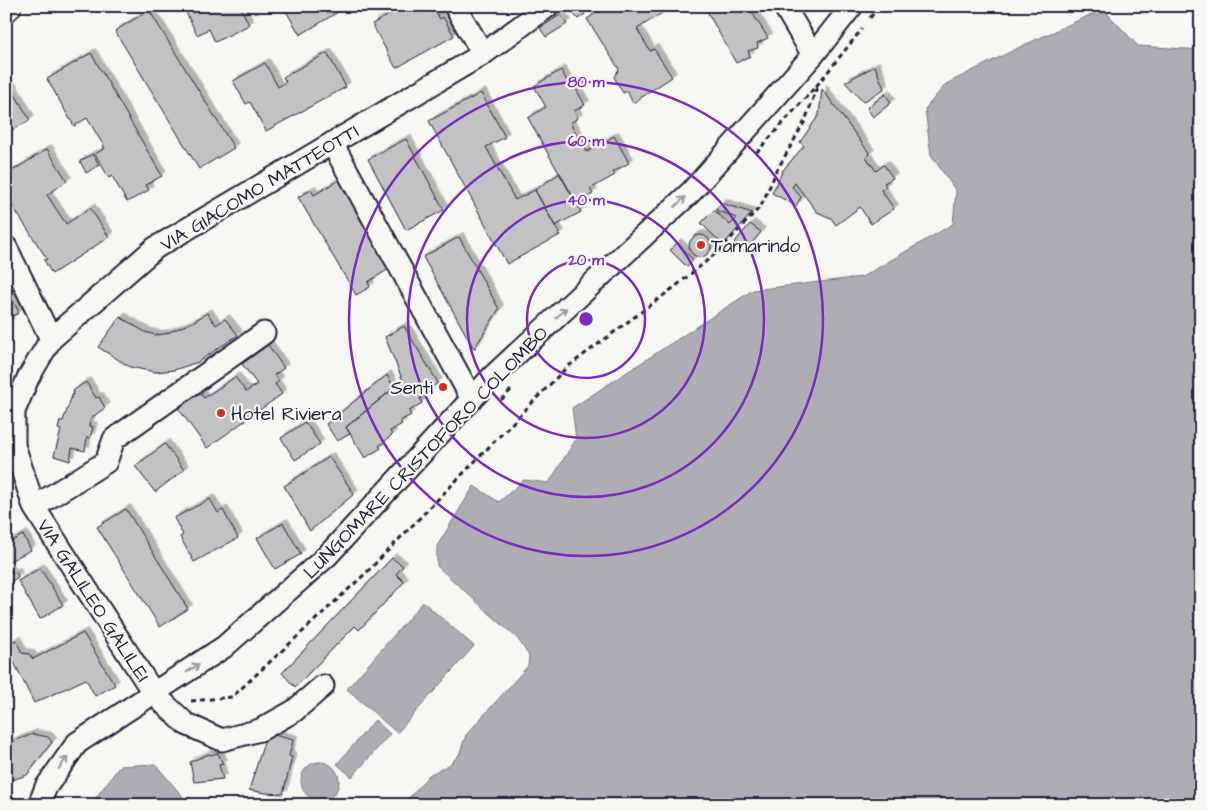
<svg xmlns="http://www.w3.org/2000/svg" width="1207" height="811" font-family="'Architects Daughter',sans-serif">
<defs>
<filter id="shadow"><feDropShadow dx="4.5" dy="-4.5" stdDeviation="0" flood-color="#0004"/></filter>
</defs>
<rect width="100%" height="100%" fill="#f6f6f2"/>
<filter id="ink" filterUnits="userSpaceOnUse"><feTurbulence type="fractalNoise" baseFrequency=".02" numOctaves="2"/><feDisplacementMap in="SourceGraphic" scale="10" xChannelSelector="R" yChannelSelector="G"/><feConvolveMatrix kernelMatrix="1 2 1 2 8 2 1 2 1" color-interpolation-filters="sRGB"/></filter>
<g filter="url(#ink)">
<path fill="#adadb3" stroke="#757583" d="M1103 9 1138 46 1201 50V805H403L429 775 449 765 459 755 466 735 528 666 529 656 518 639 437 566V546L474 486 499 502 524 480 549 483 576 439 572 408 753 290 862 277 953 224 956 191 931 155 925 109 946 84 1018 48Z
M423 602 474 646 397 733 347 689Z
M375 720 390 734 352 777 337 764Z
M301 781a19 19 0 1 1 38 0a19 19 0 1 1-38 0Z
M155 764 190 805H90L120 766Z"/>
<path fill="#c2c2c4" stroke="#22223b" filter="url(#shadow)" d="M183 6H240L249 25 215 42 209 29 197 35Z
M283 6H335L338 12 300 35Z
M406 6H429L432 13 435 11 440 19 443 17 454 36 396 68 372 24Z
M606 6H673L637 29 650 51 654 49 672 77 633 103 627 91 623 93 614 77 619 69 587 19Z
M704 6H748L768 38 757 43 758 48 748 51 750 56 736 63Z
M580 7 585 14 578 19 573 13Z
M149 10 234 148 199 169 115 31Z
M560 15 567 24 546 37 540 28Z
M91 53 162 176 146 185 149 190 127 202 112 176 109 178 95 154 105 148 87 118 74 126 47 79Z
M327 53 346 87 266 131 250 102 246 104 233 81 265 63 278 87 286 82 283 77Z
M875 66 884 89 863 102 845 82Z
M561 70 568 83 571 80 585 105 574 111 578 118 570 123 587 152 614 136 629 163 613 172 615 175 590 189 593 194 576 203 528 118 546 107 534 86Z
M10 86 30 120 6 134V88Z
M822 89 870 154 866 157 876 171 884 165 893 178 884 183 886 186 881 190 894 209 871 224 860 207 836 225 831 218 817 212 795 183 792 187 801 197 796 206 772 193 783 170 804 146 800 142 819 115Z
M481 93 505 137 486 147 515 200 535 190 560 235 507 264 429 121Z
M885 94 891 103 873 117 867 108Z
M406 139 444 210 406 230 368 159Z
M47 149 67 181 47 195 66 224 90 208 109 237 52 274 44 260 47 259 6 196V175Z
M93 154 99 165 86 173 80 161Z
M560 173 581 212 555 226 535 190Z
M342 178 394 266 368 282 370 287 356 295 298 197 311 190 314 195Z
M721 203 752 213 723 245 701 223 714 210 730 225 737 218 716 210Z
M750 224 761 232 745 251 734 243Z
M689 246a11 11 0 1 1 22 0a11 11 0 1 1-22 0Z
M459 237 499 309 474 349 423 257Z
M677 243 693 260 687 267 670 250Z
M6 286 19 313 7 319 10 323 6 325Z
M207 313 216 325 225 319 238 335 198 362 174 370 155 372 130 367 98 347 120 317 145 332 155 335 165 334 193 322Z
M404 326 438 383 428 389 430 393 420 398 422 403 409 411 411 415 400 421 402 424 390 431 392 435 379 446 381 448 365 458 346 427 403 381 385 337Z
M268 345 284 368 274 375 279 381 275 384 282 394 207 448 178 408 200 393 204 398 235 377 246 392 257 384 242 364Z
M387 375 394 388 346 427 350 434 337 441 326 424Z
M86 382 96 398 99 397 105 408 91 418 89 426 93 427 90 438 87 437 85 451 72 448 70 461 54 456 61 430 58 429 60 421H63L74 390Z
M305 422 320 444 295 460 281 438Z
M165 444 184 470 155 492 135 466Z
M329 457 354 494 310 531 284 486Z
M210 499 218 513 223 510 238 538 194 562 180 537 183 535 174 518Z
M126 509 188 609 160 627 97 527Z
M283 523 301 554 275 569 257 538Z
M23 535 31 550 6 563V544Z
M392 558 403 566 396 574 404 582 359 630 355 626 295 687 282 673Z
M40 568 63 605 40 619 18 581Z
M10 570 12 574 16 572 18 577 6 585V572Z
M83 633 115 685 95 696 86 679 34 703 6 646 16 640 22 653 29 654 33 659Z
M267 733 293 740 289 756 292 757 283 794 265 793 249 790Z
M33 734 48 737 52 742 27 775 6 782V749L9 748 6 744Z
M218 753 223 764 219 765 223 779 194 782 190 762 209 754 210 755Z"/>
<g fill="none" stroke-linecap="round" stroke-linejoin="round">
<g stroke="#22223b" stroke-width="25">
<path id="street" d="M455 6 483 54
M784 6 813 55
M332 143 472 399
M6 247 51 339
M6 409 14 411V445L34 507 154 694 186 724 222 740 260 730 294 711 323 686
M14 411 28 378 51 339 155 248 483 54 548 6
M34 507 106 462 114 439 264 333
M39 805 46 787 77 743 224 647 327 556 492 377 691 192 813 55 852 6"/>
</g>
<g stroke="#22223b" stroke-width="31">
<path id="secondary" d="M6 7 7 6"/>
</g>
<path stroke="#22223b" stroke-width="3" stroke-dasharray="5 4" stroke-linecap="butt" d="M870 18 879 6
M756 153 818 84 862 29
M501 400 512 389
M191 701 232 697 366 573 566 368 676 286 720 250 761 206 777 170 805 121 817 87"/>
<use href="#street" stroke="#f6f6f2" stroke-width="21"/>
<use href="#secondary" stroke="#f6f6f2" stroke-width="28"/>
</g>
<defs><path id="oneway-shaft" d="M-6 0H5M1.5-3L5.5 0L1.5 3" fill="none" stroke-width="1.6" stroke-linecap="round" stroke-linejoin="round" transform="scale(1.25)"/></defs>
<g stroke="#9797a0">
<use href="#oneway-shaft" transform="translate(680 202) rotate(-43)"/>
<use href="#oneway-shaft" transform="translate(561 313) rotate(-43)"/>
<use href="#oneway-shaft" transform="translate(193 668) rotate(-33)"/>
<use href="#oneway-shaft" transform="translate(63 763) rotate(-54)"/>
</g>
</g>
<g fill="none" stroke="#7b2cbf" stroke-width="2.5">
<circle cx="586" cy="319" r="59"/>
<circle cx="586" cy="319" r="119"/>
<circle cx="586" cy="319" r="178"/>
<circle cx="586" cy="319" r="237"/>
</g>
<g fill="#c8321e" stroke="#f6f6f2" stroke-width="2">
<circle cx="701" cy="245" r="5"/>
<circle cx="443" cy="387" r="5"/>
<circle cx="221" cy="413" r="5"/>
</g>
<g text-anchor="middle" stroke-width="4.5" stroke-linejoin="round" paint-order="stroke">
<g font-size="19" fill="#22223b" stroke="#f6f6f2">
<text transform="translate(259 187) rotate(-31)" y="7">VIA GIACOMO MATTEOTTI</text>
<text transform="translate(425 452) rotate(-46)" y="7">LUNGOMARE CRISTOFORO COLOMBO</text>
<text transform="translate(94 600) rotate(57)" y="7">VIA GALILEO GALILEI</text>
</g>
<g font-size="19" fill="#22223b" stroke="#f6f6f2" text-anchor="start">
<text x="711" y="252">Tamarindo</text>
<text x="433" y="394" text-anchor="end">Senti</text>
<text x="231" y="420">Hotel Riviera</text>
</g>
</g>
<circle cx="586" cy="319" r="8" fill="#7b2cbf" stroke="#f6f6f2" stroke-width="2.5"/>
<g font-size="15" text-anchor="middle" font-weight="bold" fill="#7b2cbf" stroke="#f6f6f2" stroke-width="4.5" stroke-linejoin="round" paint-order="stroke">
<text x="586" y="87">80 m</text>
<text x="586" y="146">60 m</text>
<text x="586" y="205">40 m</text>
<text x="586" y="265">20 m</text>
</g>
<rect width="1207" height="811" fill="none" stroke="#f6f6f2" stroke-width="25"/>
<rect x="12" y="12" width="1182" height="786" fill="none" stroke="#22223b" stroke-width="2" filter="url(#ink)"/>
</svg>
